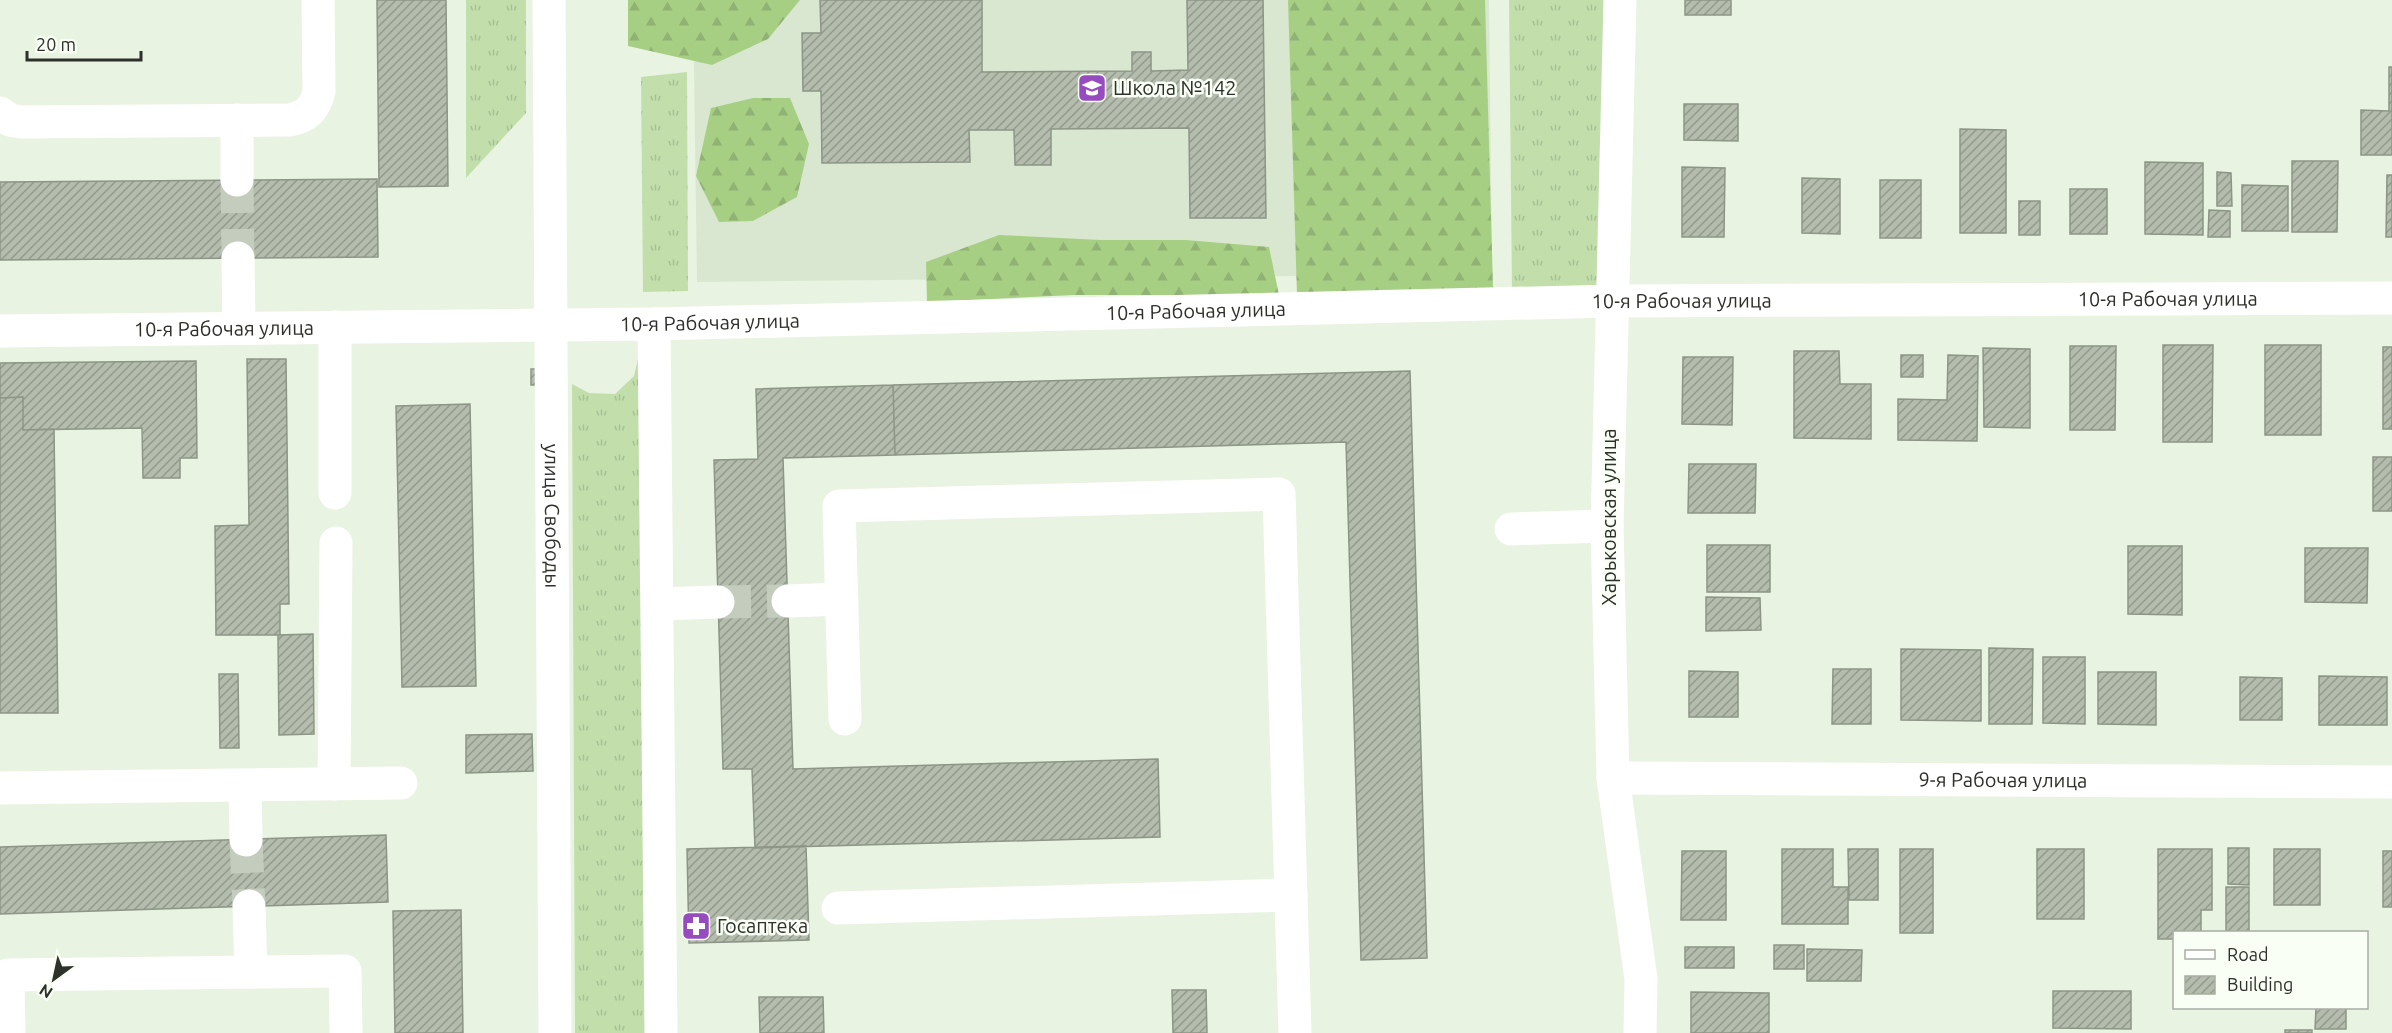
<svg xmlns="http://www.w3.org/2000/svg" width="2392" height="1033" font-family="Ubuntu,sans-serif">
<defs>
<pattern id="grass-tufts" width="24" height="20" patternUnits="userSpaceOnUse" patternTransform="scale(1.5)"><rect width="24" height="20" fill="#c2dfab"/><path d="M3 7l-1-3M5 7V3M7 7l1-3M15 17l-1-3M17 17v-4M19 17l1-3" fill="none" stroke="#a7c093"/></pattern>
<pattern id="forest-firs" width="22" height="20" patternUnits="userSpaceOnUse" patternTransform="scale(1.5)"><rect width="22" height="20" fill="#a7cf84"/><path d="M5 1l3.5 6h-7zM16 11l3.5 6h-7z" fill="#90b272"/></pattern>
<pattern id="building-hatch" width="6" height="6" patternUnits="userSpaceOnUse" patternTransform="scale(1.5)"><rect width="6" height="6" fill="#b4bdad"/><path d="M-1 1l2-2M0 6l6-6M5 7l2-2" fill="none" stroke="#939a8d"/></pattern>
</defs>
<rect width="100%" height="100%" fill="#e9f3e2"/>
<path fill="#dae7d0" d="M693 0H1489L1492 274 697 282Z"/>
<path fill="url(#grass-tufts)" d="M466 0H526V113L466 178Z
M1509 0H1606L1602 289 1512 292Z
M687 72 688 291 643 292 641 77Z
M638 359 653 1033H575L572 384 589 393 615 394 634 376Z"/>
<path fill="url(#forest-firs)" d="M628 0H800L768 39 712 65 628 46Z
M1288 0H1485L1493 288 1297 295Z
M753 98H790L809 144 797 197 753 221 719 222 696 176 711 108Z
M999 235 1100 240H1186L1269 247 1279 295H1074L927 302 926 262Z"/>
<path fill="url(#building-hatch)" stroke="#8c9586" stroke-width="1.5" d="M377 0H446L448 186 379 187Z
M820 0H982V72L1132 71V52H1151V71L1188 70 1187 0H1263L1266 218H1190L1189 128 1051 129V165H1015L1014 130H969L970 162 822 163 821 91H803L802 33H821Z
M1685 0H1731V15H1685Z
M2389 67H2392V155H2361V110L2389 111Z
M1684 104H1738V141L1684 140Z
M1960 129 2006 130V233H1960Z
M2292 161H2338L2337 232H2292Z
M2145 162 2203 163V235L2145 234Z
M1682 167 1725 168 1724 237H1682Z
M2217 172 2231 173 2232 206H2217Z
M2387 175H2392V237H2386Z
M1802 178 1840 179V234L1802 233Z
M377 179 378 257 0 260V182Z
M1880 180H1921V238H1880Z
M2242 185 2288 186V231H2242Z
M2070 189H2107V234H2070Z
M2019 201H2040V235H2019Z
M2209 210 2230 211V237H2208Z
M2163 345H2213L2212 442H2163Z
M2265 345H2321V435H2265Z
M2070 346H2116L2115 430H2070Z
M2383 347H2392V429H2383Z
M1983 348 2030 349V428L1984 427Z
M1794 351H1839L1840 384H1871V439L1794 438Z
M1901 355H1923V377H1901Z
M1948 355 1978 356 1977 441 1898 440V399L1947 400Z
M1683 357H1733L1732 425 1682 424Z
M247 359H286L289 604H280V635H216L215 526 249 525Z
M196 361 197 458H180V478H143L142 428 23 430V397L0 398V363Z
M531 369H546L547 385H531Z
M1410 371 1427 958 1361 960 1346 442 895 455 893 385Z
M893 385 895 455 783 458 793 769 1158 759 1160 837 755 848 752 769H723L714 460 758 459 756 389Z
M23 397V430L54 429 58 713H0V398Z
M470 404 476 686 402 687 396 406Z
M2373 457H2392V511H2373Z
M1689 464H1756L1755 513H1688Z
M1707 545H1770V592H1707Z
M2128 546H2182V615L2128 614Z
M2305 548H2368L2367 603 2305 602Z
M1706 597 1760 598 1761 630 1706 631Z
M313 634 314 734 279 735 278 635Z
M1989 648 2033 649 2032 724H1989Z
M1901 649 1981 650V721L1901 720Z
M2043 657H2085V724L2043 723Z
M1833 669H1871V724H1832Z
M1689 671 1738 672V717H1689Z
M2098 672H2156V725L2098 724Z
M219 674H238L239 748H220Z
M2319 676 2387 677V725H2319Z
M2240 677 2282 678V720H2240Z
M532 734 533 771 466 773V735Z
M386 835 388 902 0 914V847Z
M806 846 809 940 689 943 687 849Z
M2228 848H2249V885L2228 884Z
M1782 849H1833V887H1848V924H1782Z
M1848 849H1878V900H1849Z
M1900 849H1933V933H1900Z
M2037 849H2084V919H2037Z
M2158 849H2212V910H2201V932H2174V939H2158Z
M2274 849H2320V905H2274Z
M1682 851H1726V920H1681Z
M2383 851H2392V907H2383Z
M2226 887H2249V932H2226Z
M461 910 463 1033H395L393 911Z
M1774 945H1804V969H1774Z
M1685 947H1734V968H1685Z
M1807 949 1862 950 1861 981H1807Z
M1172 990H1206L1207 1033H1173Z
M2053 991H2131V1029L2053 1028Z
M1691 992 1769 993V1033H1691Z
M759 997H823L824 1033H760Z
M2316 1008H2346V1029H2315Z
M2285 1030H2312V1033H2285Z"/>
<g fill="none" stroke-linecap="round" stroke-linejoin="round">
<path stroke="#c4ccbd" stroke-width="33" stroke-dasharray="33 16" stroke-linecap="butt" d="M237 180 238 258
M718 602 788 601
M246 840 249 906"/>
<g stroke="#fff" stroke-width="33">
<path id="s1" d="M549 0 555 1033"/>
<path d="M1620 0 1607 526 1613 778 1641 979 1640 1033"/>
<path d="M0 113 10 120 21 122 290 120C308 116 315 108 319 91L318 0"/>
<path d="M237 120V180"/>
<path d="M238 258 239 328"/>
<path d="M654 324 661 1033"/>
<path d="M335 327V493"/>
<path id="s2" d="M0 331 654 324 1613 301 2392 298"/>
<path d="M1511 529 1607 526"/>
<path d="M788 601 842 599"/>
<path d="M658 604 718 602"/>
<path d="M845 719 839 506 1279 494 1295 1033"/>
<path id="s3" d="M1613 778 2392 782"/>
<path d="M334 784 336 543"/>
<path d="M245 785 246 840"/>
<path d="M0 788 401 783"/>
<path d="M249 906 251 972"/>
<path d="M838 908 1291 895"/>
<path d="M9 1033 8 975 345 971 346 1033"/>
</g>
</g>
<defs>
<g id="school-square" transform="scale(1.5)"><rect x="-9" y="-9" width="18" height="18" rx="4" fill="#964cbf" stroke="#f9fff5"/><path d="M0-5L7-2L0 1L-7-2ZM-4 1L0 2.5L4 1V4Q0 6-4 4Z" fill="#fff"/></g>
<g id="pharmacy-square" transform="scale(1.5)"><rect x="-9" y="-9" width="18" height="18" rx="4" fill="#964cbf" stroke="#f9fff5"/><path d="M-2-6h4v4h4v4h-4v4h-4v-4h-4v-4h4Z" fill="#fff"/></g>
</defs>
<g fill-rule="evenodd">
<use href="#school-square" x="1092" y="88"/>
<use href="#pharmacy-square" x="696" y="926"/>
</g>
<g text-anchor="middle" stroke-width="5" stroke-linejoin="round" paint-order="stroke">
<g font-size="20" fill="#2e312b" stroke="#f9fff5" text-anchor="start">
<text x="1113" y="95">Школа №142</text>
<text x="717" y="933">Госаптека</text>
</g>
<g font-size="20" fill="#2e312b" stroke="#f9fff5">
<text dy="7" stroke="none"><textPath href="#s2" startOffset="2168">10-я Рабочая улица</textPath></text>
<text dy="7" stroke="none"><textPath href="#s2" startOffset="1682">10-я Рабочая улица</textPath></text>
<text dy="7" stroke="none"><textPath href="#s2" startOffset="1196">10-я Рабочая улица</textPath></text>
<text dy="7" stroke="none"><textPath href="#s2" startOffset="710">10-я Рабочая улица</textPath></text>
<text dy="7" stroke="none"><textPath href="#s2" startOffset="224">10-я Рабочая улица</textPath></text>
<text dy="7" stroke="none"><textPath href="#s1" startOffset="516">улица Свободы</textPath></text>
<text transform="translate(1609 517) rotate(-90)" y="7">Харьковская улица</text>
<text dy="7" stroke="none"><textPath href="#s3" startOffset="390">9-я Рабочая улица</textPath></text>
</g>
</g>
<rect x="2173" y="931" width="195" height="78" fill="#f9fff5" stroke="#a8ada4" stroke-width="1.5"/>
<rect x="2185" y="950" width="30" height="9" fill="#ffffff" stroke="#a8ada4" stroke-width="1.5"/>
<text x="2227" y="961" font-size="18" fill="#2e312b">Road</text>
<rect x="2185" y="976" width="30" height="18" fill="url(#building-hatch)" stroke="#a8ada4" stroke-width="1.5"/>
<text x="2227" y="991" font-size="18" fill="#2e312b">Building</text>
<g transform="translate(54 979) rotate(213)" stroke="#f9fff5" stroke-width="4.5" paint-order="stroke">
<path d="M0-4.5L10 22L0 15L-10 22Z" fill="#2e312b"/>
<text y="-9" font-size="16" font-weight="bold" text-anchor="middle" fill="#2e312b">N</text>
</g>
<path d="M27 51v9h114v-9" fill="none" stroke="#2e312b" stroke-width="3"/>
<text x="36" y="51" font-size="18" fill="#2e312b" stroke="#f9fff5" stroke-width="4.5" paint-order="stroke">20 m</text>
</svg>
